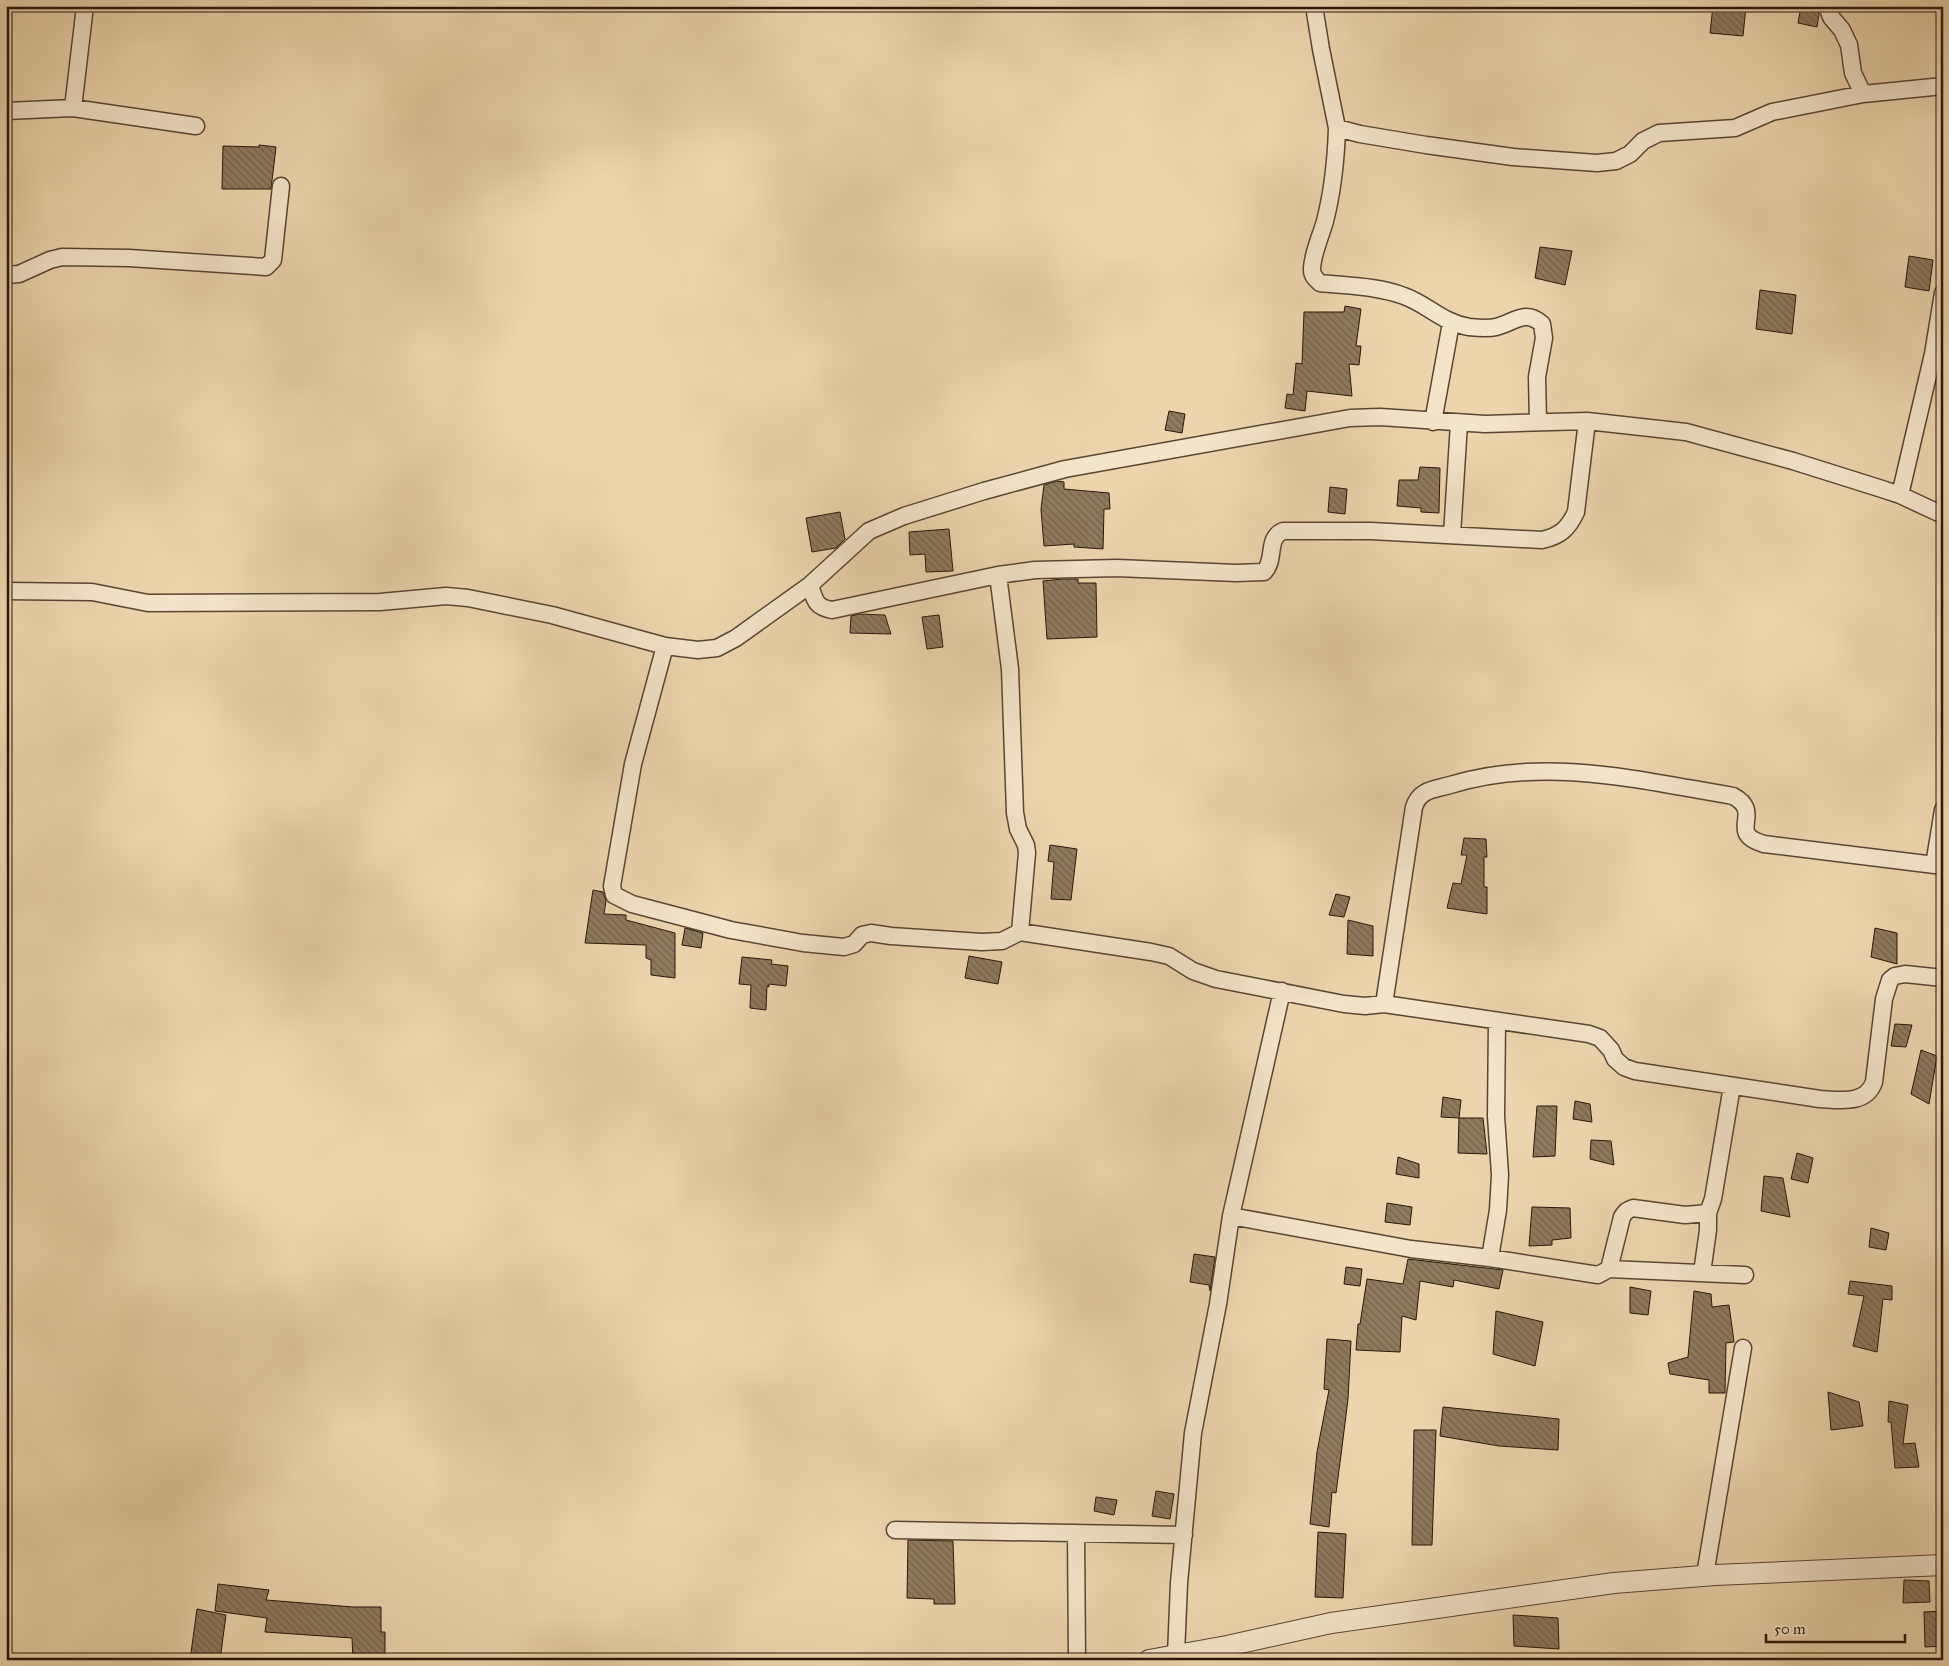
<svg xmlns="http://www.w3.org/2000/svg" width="1949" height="1666" font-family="'IM FELL Great Primer',serif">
<defs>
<pattern id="building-back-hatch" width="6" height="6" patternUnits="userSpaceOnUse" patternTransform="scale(1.25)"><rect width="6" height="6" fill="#8e7a5e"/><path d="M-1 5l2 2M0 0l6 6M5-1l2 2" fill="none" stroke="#74634c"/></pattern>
</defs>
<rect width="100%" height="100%" fill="#ecd5ad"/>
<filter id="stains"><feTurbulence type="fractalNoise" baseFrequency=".004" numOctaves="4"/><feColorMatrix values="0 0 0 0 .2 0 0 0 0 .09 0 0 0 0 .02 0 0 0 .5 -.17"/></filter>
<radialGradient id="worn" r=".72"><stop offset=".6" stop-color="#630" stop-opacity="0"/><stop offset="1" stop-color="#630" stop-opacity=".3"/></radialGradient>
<path fill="url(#building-back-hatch)" stroke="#281709" d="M1713 6H1746L1743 36 1710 33Z
M1801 6H1817L1819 14 1817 27 1798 23Z
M259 145 276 147 271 189H222L223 146 259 147Z
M1540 247 1572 251 1565 285 1535 278Z
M1909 256 1933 260 1929 291 1905 287Z
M1760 290 1796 295 1792 334 1756 329Z
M1345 306 1361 309 1356 346H1361L1359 365 1349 364 1352 396 1307 391 1305 411 1285 408 1287 394 1293 395 1296 363 1302 364 1304 312H1344Z
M1169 411 1185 414 1182 433 1165 430Z
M1420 467 1440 468 1439 513 1421 512V508L1397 506 1399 480H1418Z
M1057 481 1064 482V489L1109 493 1110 509H1104L1103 549 1074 547V544L1044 546 1041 509 1044 485Z
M1330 487 1347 489 1345 514 1328 512Z
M840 512 845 539 836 548 812 552 806 518Z
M949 529 953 571 926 572 925 554 910 555 909 532Z
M1062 579H1078V583H1096L1097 637 1047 639 1043 581Z
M860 614 885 615 891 634 850 633 851 616Z
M939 615 943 647 927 649 922 617Z
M1464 838 1486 839 1487 857H1484V887H1487V914L1447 908 1453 883 1461 884 1467 855H1461Z
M1050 845 1077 849 1071 900 1051 899 1054 862 1048 861Z
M593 890 603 892 606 901 604 914 626 915V920L675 933V978L651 975V960L646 958V945L585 943Z
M1336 894 1350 897 1344 917 1329 915Z
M1348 920 1373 926V956L1347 954Z
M685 928 703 933 701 948 682 945Z
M1875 928 1897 933V964L1871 957Z
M969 956 1002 962 998 984 965 978Z
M742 957 772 960 771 964 788 966 786 986 769 984V987L767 986 766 1010 750 1008 751 985 739 984Z
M1895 1024 1912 1025 1906 1047 1891 1046Z
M1921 1050 1937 1056 1929 1104 1911 1094Z
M1443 1097 1461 1100 1459 1118 1441 1117Z
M1575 1101 1590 1104 1592 1122 1573 1119Z
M1537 1106H1557L1555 1156 1533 1157Z
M1459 1118H1483L1487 1154 1458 1153Z
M1591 1140 1611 1141 1614 1165 1590 1159Z
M1797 1153 1813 1158 1808 1183 1791 1179Z
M1398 1157 1419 1164V1178L1396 1174Z
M1764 1176 1783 1178 1790 1217 1761 1211Z
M1387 1203 1412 1207 1410 1225 1385 1222Z
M1532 1207 1570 1208 1571 1238 1552 1240V1245L1529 1246Z
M1871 1228 1889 1233 1886 1250 1869 1247Z
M1194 1254 1215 1257 1210 1291 1209 1285 1190 1282Z
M1408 1259 1503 1270 1499 1289 1454 1280 1453 1287 1420 1281 1416 1320 1402 1316 1400 1352 1356 1350 1358 1324H1360L1367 1279 1403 1284Z
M1346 1267 1362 1269 1360 1286 1344 1284Z
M1850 1281 1892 1286V1300L1883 1299 1877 1352 1853 1346 1864 1296 1848 1294Z
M1630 1287 1651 1291 1648 1315 1630 1313Z
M1694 1291 1711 1294 1712 1307 1729 1305 1734 1342 1726 1343 1725 1393H1709V1380L1670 1374 1668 1363 1688 1357Z
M1496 1311 1543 1322 1535 1366 1493 1354Z
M1327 1339 1351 1341 1348 1399 1341 1455 1336 1493 1332 1492 1329 1527 1310 1524 1317 1452 1329 1390 1324 1389Z
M1828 1392 1859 1402 1863 1426 1831 1430Z
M1889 1401 1908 1405 1903 1444 1915 1443 1919 1467 1895 1468 1891 1422H1888Z
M1443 1407 1559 1419 1558 1450 1499 1446 1440 1436Z
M1414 1430H1436L1432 1545H1412Z
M1156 1491 1174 1494 1170 1519 1152 1516Z
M1096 1497 1117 1500 1114 1515 1094 1511Z
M1318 1532 1346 1534 1343 1598 1315 1597Z
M908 1540 953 1541 955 1604H934V1599L907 1598Z
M1904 1580 1929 1581 1930 1602 1903 1603Z
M218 1584 269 1590 266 1600 353 1607H381V1632H385V1660H353L352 1638 265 1632 267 1618 215 1611Z
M197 1609 226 1615 220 1660H190Z
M1943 1611V1646L1925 1647 1924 1612Z
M1513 1615 1558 1618 1559 1649 1514 1646Z"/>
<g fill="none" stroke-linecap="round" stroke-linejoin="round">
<g stroke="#594632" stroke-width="19">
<path id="minor" d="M1314 6 1321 49 1337 128 1360 134 1426 145 1513 157 1597 163 1616 161 1630 154 1643 141 1659 133 1735 128 1772 112 1863 94
M1827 6 1831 17 1842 30 1849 45 1853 73 1863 94 1943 86
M73 108 85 6
M6 111 73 108 196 126
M1337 128C1336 159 1333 190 1325 221 1321 236 1312 254 1312 270 1312 276 1316 279 1320 283 1347 286 1378 286 1404 296 1427 304 1443 323 1469 327 1478 328 1488 329 1496 327 1515 322 1525 309 1542 324L1544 338 1537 377 1538 422
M6 275 19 274 50 260 62 257 129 258 266 267 273 260 281 186
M1433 422 1451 323
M1900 495 1933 354 1943 293
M1452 535 1459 423
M998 575 1010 669 1015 813 1018 829 1026 845 1027 853 1020 932 1151 952 1169 956 1193 971 1216 979 1344 1004 1365 1006 1384 1004 1589 1034 1600 1038 1611 1050 1615 1059 1624 1067 1635 1071 1820 1099C1840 1100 1866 1105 1874 1082L1884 999 1890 980 1895 976 1905 974 1943 978
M810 585C815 600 815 607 832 610L998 575 1035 570 1117 568 1236 573 1264 572C1276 560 1266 538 1283 531H1371L1542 540C1560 536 1568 529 1576 512L1587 421
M6 591 92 592 148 603 380 602 446 596 468 598 552 615 665 646 698 650 717 648 736 638 810 585 869 531 904 516 984 491 1065 469 1350 418 1380 417 1485 424 1587 421 1686 432 1793 461 1882 489 1900 495 1943 515
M665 646 633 764 612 886 614 895 632 904 731 930 803 943 844 947 854 944 862 935 871 933 891 936 982 942 1002 941 1020 932
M1934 865 1943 810
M1384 1004 1414 807C1420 789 1434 790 1450 785 1545 756 1638 780 1733 796 1765 813 1725 833 1764 844L1943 866
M1231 1216 1411 1249 1490 1258 1598 1275 1609 1269 1622 1217C1625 1212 1627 1210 1633 1208L1685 1215 1708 1213 1713 1199 1732 1086
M1490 1258 1498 1210 1500 1175 1496 1116 1497 1021
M1609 1269 1745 1275
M1702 1273 1708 1230V1213
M895 1530 1184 1535
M1076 1533 1077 1660
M1705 1575 1743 1348
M1227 1646 1229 1660
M1176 1655 1179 1583 1193 1433 1218 1304 1231 1216 1282 991"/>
</g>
<g stroke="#594632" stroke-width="22">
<path id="tertiary" d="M1149 1660 1227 1646 1331 1623 1614 1583 1715 1575 1943 1565"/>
</g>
<use href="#minor" stroke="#f3e4ca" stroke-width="16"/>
<use href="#tertiary" stroke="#f3e4ca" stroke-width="20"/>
</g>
<rect width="1949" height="1666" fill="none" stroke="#ecd5ad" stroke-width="25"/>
<rect x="8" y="8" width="1934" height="1651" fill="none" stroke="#281709" stroke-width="2.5"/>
<rect x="12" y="12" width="1924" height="1641" fill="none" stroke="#281709"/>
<path d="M1766 1634v8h139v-8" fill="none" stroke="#281709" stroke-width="2.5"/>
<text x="1774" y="1634" font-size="15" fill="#281709" stroke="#f3e4ca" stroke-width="4" paint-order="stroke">50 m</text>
<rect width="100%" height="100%" filter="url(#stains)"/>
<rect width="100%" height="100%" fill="url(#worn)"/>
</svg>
